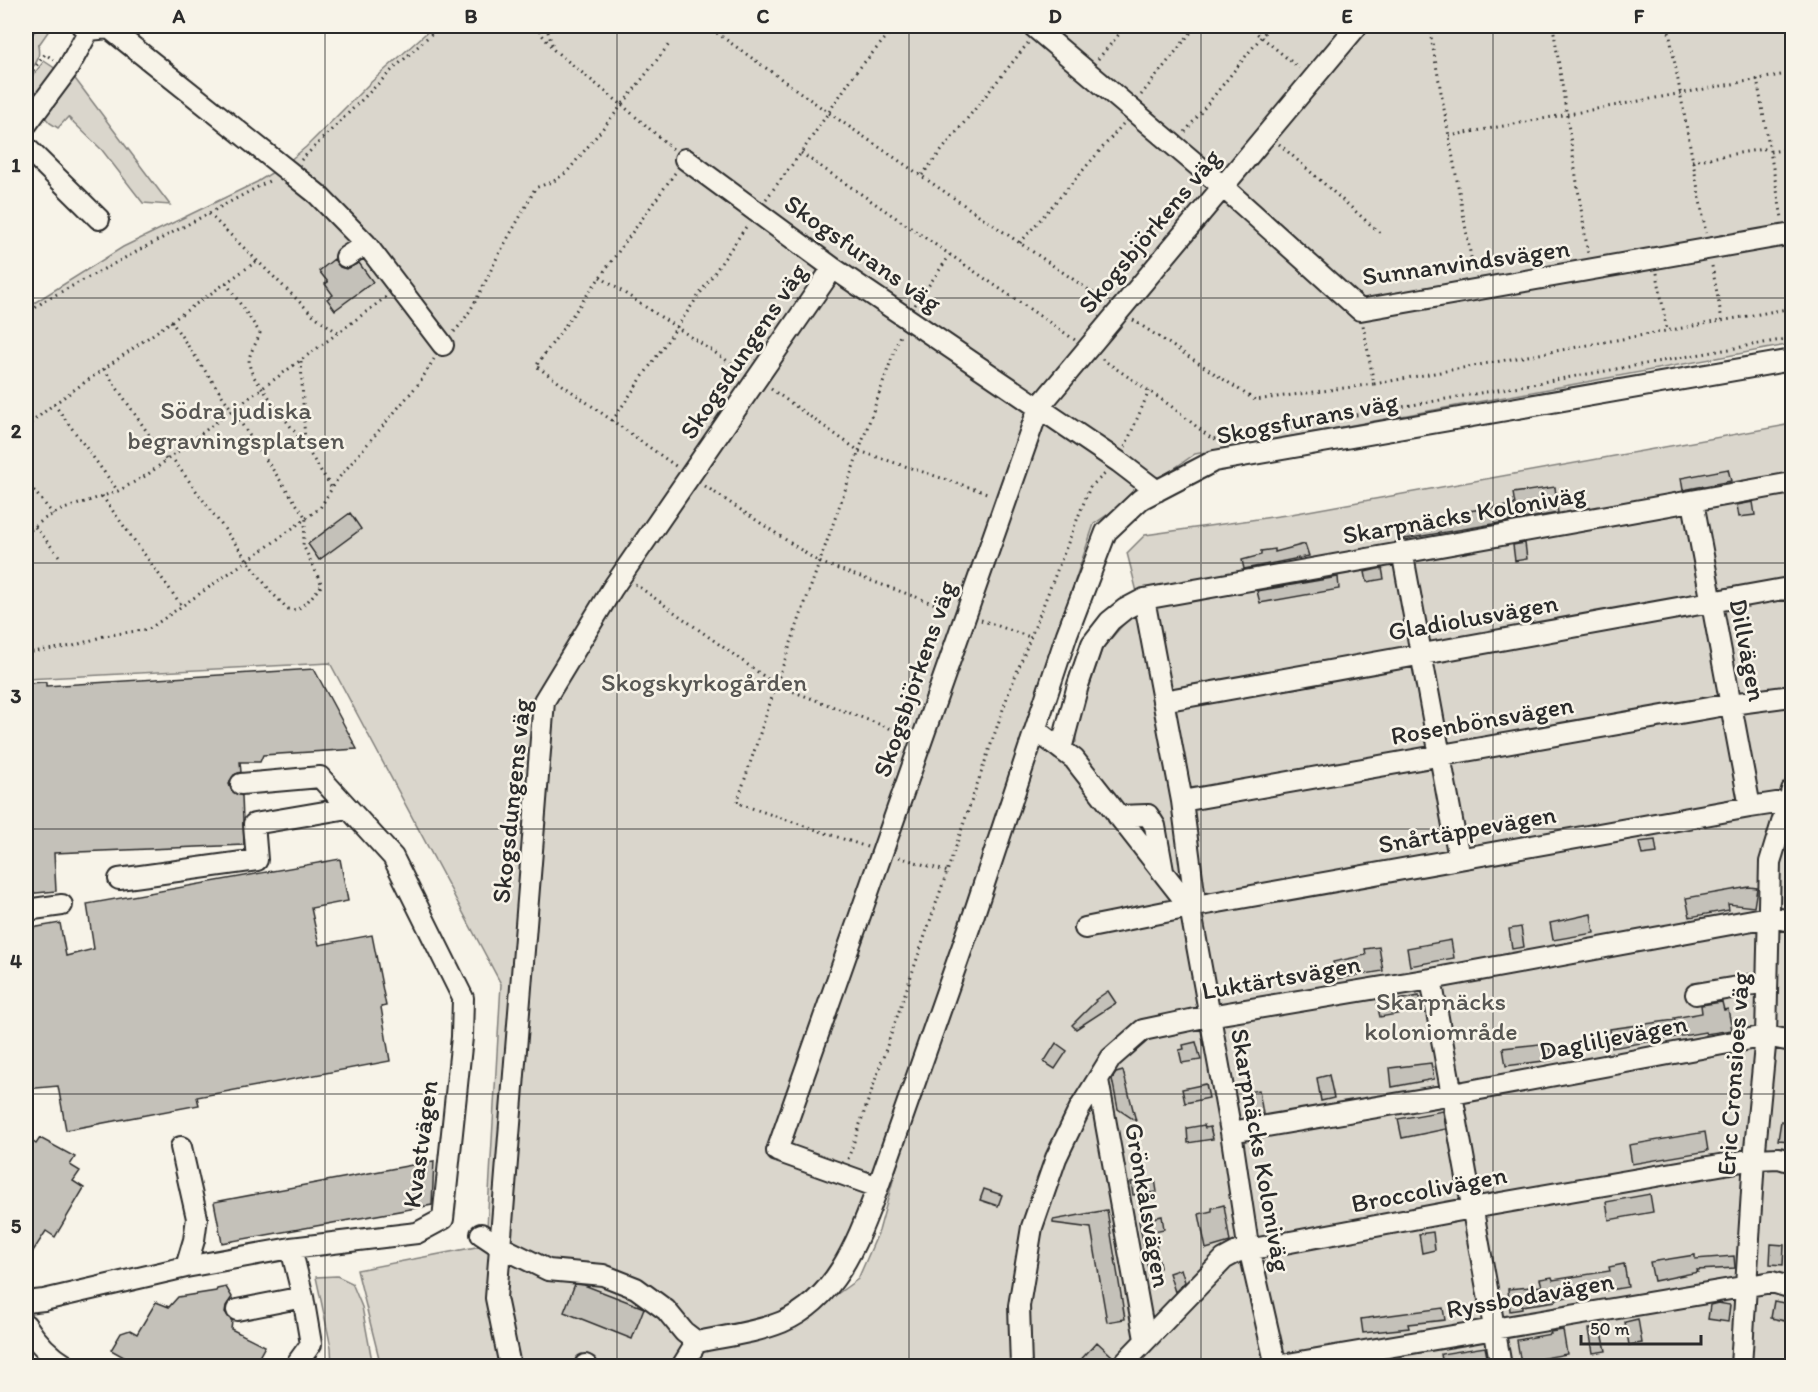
<svg xmlns="http://www.w3.org/2000/svg" width="1818" height="1392" font-family="Itim,sans-serif">
<rect width="100%" height="100%" fill="#f7f3e8"/>
<filter id="ink" filterUnits="userSpaceOnUse"><feTurbulence type="fractalNoise" baseFrequency=".0167" numOctaves="2"/><feDisplacementMap in="SourceGraphic" scale="12" xChannelSelector="R" yChannelSelector="G"/><feConvolveMatrix kernelMatrix="1 2 1 2 8 2 1 2 1" color-interpolation-filters="sRGB"/></filter>
<g filter="url(#ink)">
<path fill="#dad6cc" stroke="#82807c" stroke-width="1.5" d="M38 26H52L38 46C41 61 34 65 26 76V44Z
M434 26H1792V344L1195 454 1094 524 838 1286 819 1307 858 1279 879 1231 917 1094 1040 746 1055 759 1076 742 1075 729 1102 649 1127 620 1137 592 1127 553 1145 535 1286 515 1792 424V1366H381L357 1270 486 1245 501 984 330 663 26 679V308L123 247 257 182 283 166 306 147 369 84Z
M44 61 59 71 26 116V84Z
M73 76 170 205 143 203 102 150 68 117 58 128 50 123 43 115Z
M337 1276 352 1283 362 1307 373 1366H332L331 1347 316 1277Z"/>
<path fill="#c4c1b9" stroke="#2b2b2b" stroke-width="1.5" d="M334 259 340 267 346 269 359 263 373 282 335 310 327 299 333 295 325 284 328 282 319 271Z
M1728 469 1731 481 1683 490 1681 478Z
M1555 487 1558 513 1405 539 1403 525 1447 520 1446 516 1468 514V511L1515 505 1513 493Z
M1753 502 1755 515 1739 517 1737 505Z
M350 513 361 529 319 560 308 544Z
M1525 543 1527 559 1515 561 1513 545Z
M1305 544 1309 556 1244 569 1242 560 1261 555V551L1275 549V552Z
M1382 568 1384 579 1367 582 1365 572Z
M1338 577 1339 589 1260 603 1257 591Z
M314 669 357 749 263 755 260 762H240L241 772 234 775 229 784 232 791 242 796 244 845 54 853 56 891 26 894V683L46 682V686Z
M1655 840 1657 853 1642 855 1639 842Z
M340 859 348 901 311 908 319 945 372 935 386 1006 381 1007 390 1061 197 1097 199 1105 66 1130 58 1086 26 1089V929L60 923 66 956 94 949 87 904Z
M1749 887 1757 888 1754 907 1728 904 1729 910 1690 917 1686 898Z
M1591 914 1594 933 1553 940 1550 923Z
M1521 927 1524 947 1512 949 1509 929Z
M1451 940 1454 958 1410 966 1407 948Z
M1379 947 1383 971 1336 979 1333 962 1366 955 1365 949Z
M1108 991 1116 1003 1076 1029 1072 1025 1096 1001 1095 1000Z
M1419 996 1421 1010 1380 1017 1377 1004Z
M1722 1002 1724 1010 1728 1009 1732 1030 1706 1034 1705 1032 1612 1048 1610 1029 1675 1020 1674 1018 1702 1013 1701 1005Z
M1196 1042 1201 1060 1182 1063 1179 1050 1184 1049 1183 1045Z
M1056 1043 1067 1051 1055 1069 1044 1062Z
M1549 1043 1551 1060 1506 1066 1503 1048Z
M1431 1063 1434 1079 1392 1087 1390 1068Z
M1123 1071 1136 1121 1118 1109 1112 1079 1116 1073Z
M1329 1075 1334 1098 1321 1101 1317 1078Z
M1206 1084 1209 1098 1185 1103 1182 1089Z
M1259 1090 1263 1114 1252 1116 1247 1092Z
M1443 1111 1446 1129 1402 1138 1398 1119Z
M1781 1121 1792 1123 1791 1141 1778 1140Z
M1204 1125 1205 1128 1210 1127 1213 1139 1188 1143 1187 1128Z
M1705 1132 1708 1151 1632 1164 1629 1145Z
M26 1137 36 1144 40 1138 75 1157 70 1165 80 1171 73 1181 84 1188 55 1237 46 1231 26 1262Z
M434 1161 432 1205 222 1243 214 1202Z
M1155 1179 1157 1192 1133 1195 1131 1182Z
M984 1189 1002 1195 998 1206 980 1200Z
M1650 1194 1653 1212 1609 1220 1606 1202Z
M1224 1205 1230 1242 1206 1249 1199 1214 1212 1211V1208Z
M1107 1210 1125 1319 1107 1322 1091 1228 1053 1223V1220Z
M1162 1216 1164 1229 1154 1231 1160 1268 1148 1270 1139 1221Z
M1433 1232 1435 1250 1422 1253 1419 1234Z
M1771 1244 1784 1245 1783 1265 1770 1264Z
M1695 1255V1259L1734 1256 1735 1268 1697 1270 1698 1272 1654 1281 1650 1262Z
M1624 1264 1628 1287 1556 1299V1301L1522 1306V1309L1510 1311 1508 1289 1542 1286 1540 1279 1552 1277 1553 1280 1610 1271 1609 1267Z
M1181 1269 1185 1282 1175 1292 1169 1273Z
M575 1284 584 1285 644 1308 632 1339 564 1312Z
M226 1287 232 1297 226 1306 225 1312 232 1321 231 1329 265 1346 254 1366H140L111 1350 121 1333 130 1330 137 1334 156 1302 169 1307 178 1297 216 1291 217 1289Z
M1774 1301 1789 1304 1785 1321 1771 1318Z
M1718 1303 1730 1305 1728 1322 1708 1319 1710 1305Z
M1443 1308 1445 1320 1408 1324 1409 1328 1363 1333 1361 1319Z
M1638 1319 1642 1343 1629 1345 1625 1322Z
M1601 1327 1606 1351 1593 1353 1589 1329Z
M1563 1330 1567 1354 1533 1360 1534 1362 1521 1364 1517 1340 1551 1334 1550 1332Z
M1097 1342 1112 1356 1101 1366H1075Z
M1485 1347 1489 1366H1443L1441 1354Z"/>
<g fill="none" stroke-linecap="round" stroke-linejoin="round">
<g stroke="#2b2b2b" stroke-width="24">
<path id="minor" d="M82 26 89 30 109 28 317 194 366 244 443 345
M1033 26 1222 186 1360 310 1792 234
M26 125 67 70 89 30
M26 147 99 219
M685 159 833 268 1119 462 1157 491
M346 257 366 244
M1693 502 1750 807
M1402 551 1459 858
M1163 701 1783 589 1792 591
M1037 731 1074 759 1190 907 1750 807 1789 801 1792 802
M1061 749 1078 685 1092 644 1110 621 1125 609 1144 599
M1182 801 1731 704 1792 696
M1118 816 1148 815 1155 826 1163 871
M119 879 257 860 254 824 348 808
M26 910 62 905
M1085 928 1190 907
M1431 979 1501 1366
M1696 994 1767 982
M1098 1080 1145 1339
M1231 1132 1453 1094 1766 1036 1792 1041
M181 1147 197 1218 194 1240 186 1267
M878 1187 973 917 1067 634 1106 532 1141 499 1214 461 1792 360
M481 1234 499 1246 548 1270 603 1275 636 1288 666 1310 684 1332 697 1342C725 1336 755 1333 782 1322 838 1298 858 1239 878 1187L777 1151 1039 407 1357 26
M26 1302 44 1300 186 1267 291 1248 417 1233 443 1219 462 1037 463 998 393 857 320 777 241 784
M237 1310 303 1297 291 1248
M26 1325C36 1341 50 1356 67 1366
M585 1365 587 1366
M295 1366 311 1344 303 1297
M510 1366 496 1298 544 701 612 589 833 268
M682 1366 697 1342
M1021 1366 1019 1306 1032 1227 1056 1158 1080 1108 1111 1058 1143 1030 1209 1016 1431 979 1769 917 1792 921
M1121 1366 1224 1259 1237 1252 1472 1208 1754 1159 1779 1158 1792 1162
M1276 1366 1247 1239 1231 1132 1190 907 1194 893 1182 801 1144 599 1792 483
M1276 1366 1772 1282 1792 1288
M1741 1366 1754 1159 1766 1036 1770 862 1792 790"/>
</g>
<path stroke="#2b2b2b" stroke-width="3" stroke-dasharray="1.5 4.5" stroke-linecap="butt" d="M535 26 554 50 622 105 670 43
M546 26 553 47
M707 26 829 113 1105 301
M1248 26 1299 68
M1429 26 1474 274
M1553 26 1588 254
M1668 26 1706 233
M26 35 32 26
M1098 59 1126 26
M1757 79 1782 218
M26 80 45 54 54 60
M1141 95 1196 26
M1185 132 1270 26
M1449 136 1792 73
M1279 144 1380 233
M1770 152 1792 148
M801 153 1075 340
M301 160 389 73 440 26
M1692 161 1769 148
M675 173 536 366 677 467
M922 175 1028 43
M766 199 801 153 856 72 896 26
M209 214 312 314 338 333 386 297
M1020 243 1123 124
M1788 252 1792 279
M1712 266 1722 320
M1657 273 1667 331
M600 277 743 371
M226 283 260 333C253 353 243 356 254 377L305 446 332 488
M915 305 950 255
M26 315 44 301 271 180
M1133 320 1255 400 1374 384 1363 325
M171 321 306 518 303 545 322 585 308 601 297 610 288 609 271 592 172 458
M454 332C477 307 487 274 504 245 515 225 526 208 535 188L554 181 567 172 622 105 673 149
M1102 359 1171 406 1212 439 1282 428 1792 338
M301 361 305 444
M104 369 167 461
M1374 384 1792 308
M771 389 859 451 990 494
M54 404 118 491
M612 421 748 224
M26 427 54 404 257 261
M1125 447 1149 391
M26 481 53 514
M705 486 819 562 949 609
M102 496 182 606
M35 527 59 556
M26 534 44 519 61 510 118 491 147 475 231 411 338 333
M635 584 776 685 905 734
M26 614 32 620
M981 620 1030 637
M26 653 73 646 104 636 149 629 271 544 320 508 337 480 420 382 434 359
M867 847 737 803 776 685 900 335
M899 857 948 872
M848 1159 1009 692 1090 487 1105 474"/>
<use href="#minor" stroke="#f7f3e8" stroke-width="20"/>
</g>
</g>
<path fill="none" stroke="#2b2b2b" stroke-width="1.5" stroke-opacity="0.55" d="M325 26V1366M617 26V1366M909 26V1366M1201 26V1366M1493 26V1366M26 298H1792M26 563H1792M26 829H1792M26 1094H1792"/>
<g text-anchor="middle" stroke-width="5" stroke-linejoin="round" paint-order="stroke">
<g font-size="26" fill="#2b2b2b" stroke="#f7f3e8">
<text transform="translate(1149 231) rotate(-50)" y="9">Skogsbjörkens väg</text>
<text transform="translate(863 253) rotate(35)" y="9">Skogsfurans väg</text>
<text transform="translate(1466 262) rotate(-8)" y="9">Sunnanvindsvägen</text>
<text transform="translate(743 351) rotate(-56)" y="9">Skogsdungens väg</text>
<text transform="translate(1307 418) rotate(-11)" y="9">Skogsfurans väg</text>
<text transform="translate(1464 514) rotate(-10)" y="9">Skarpnäcks Koloniväg</text>
<text transform="translate(1473 617) rotate(-10)" y="9">Gladiolusvägen</text>
<text transform="translate(1748 650) rotate(79)" y="9">Dillvägen</text>
<text transform="translate(914 679) rotate(-71)" y="9">Skogsbjörkens väg</text>
<text transform="translate(1482 720) rotate(-10)" y="9">Rosenbönsvägen</text>
<text transform="translate(511 801) rotate(-84)" y="9">Skogsdungens väg</text>
<text transform="translate(1467 829) rotate(-10)" y="9">Snårtäppevägen</text>
<text transform="translate(1281 977) rotate(-10)" y="9">Luktärtsvägen</text>
<text transform="translate(1613 1037) rotate(-11)" y="9">Dagliljevägen</text>
<text transform="translate(1733 1074) rotate(-86)" y="9">Eric Cronsioes väg</text>
<text transform="translate(420 1144) rotate(-82)" y="9">Kvastvägen</text>
<text transform="translate(1261 1150) rotate(80)" y="9">Skarpnäcks Koloniväg</text>
<text transform="translate(1429 1189) rotate(-11)" y="9">Broccolivägen</text>
<text transform="translate(1148 1205) rotate(80)" y="9">Grönkålsvägen</text>
<text transform="translate(1530 1295) rotate(-10)" y="9">Ryssbodavägen</text>
</g>
<g font-size="26" fill="#575653" stroke="#f7f3e8">
<text x="236" y="419">Södra judiska<tspan x="236" dy="30">begravningsplatsen</tspan></text>
<text x="704" y="691">Skogskyrkogården</text>
<text x="1441" y="1010">Skarpnäcks<tspan x="1441" dy="30">koloniområde</tspan></text>
</g>
</g>
<rect width="1818" height="1392" fill="none" stroke="#f7f3e8" stroke-width="66"/>
<path d="M1581 1335v9h120v-9" fill="none" stroke="#2b2b2b" stroke-width="3"/>
<text x="1590" y="1335" font-size="18" fill="#2b2b2b" stroke="#f7f3e8" stroke-width="4.5" paint-order="stroke">50 m</text>
<rect x="33" y="33" width="1752" height="1326" fill="none" stroke="#2b2b2b" stroke-width="2"/>
<g font-size="20" text-anchor="middle" font-weight="bold" fill="#2b2b2b">
<text x="179" y="23">A</text>
<text x="471" y="23">B</text>
<text x="763" y="23">C</text>
<text x="1055" y="23">D</text>
<text x="1347" y="23">E</text>
<text x="1639" y="23">F</text>
<text x="16" y="172">1</text>
<text x="16" y="438">2</text>
<text x="16" y="703">3</text>
<text x="16" y="968">4</text>
<text x="16" y="1233">5</text>
</g>
</svg>
